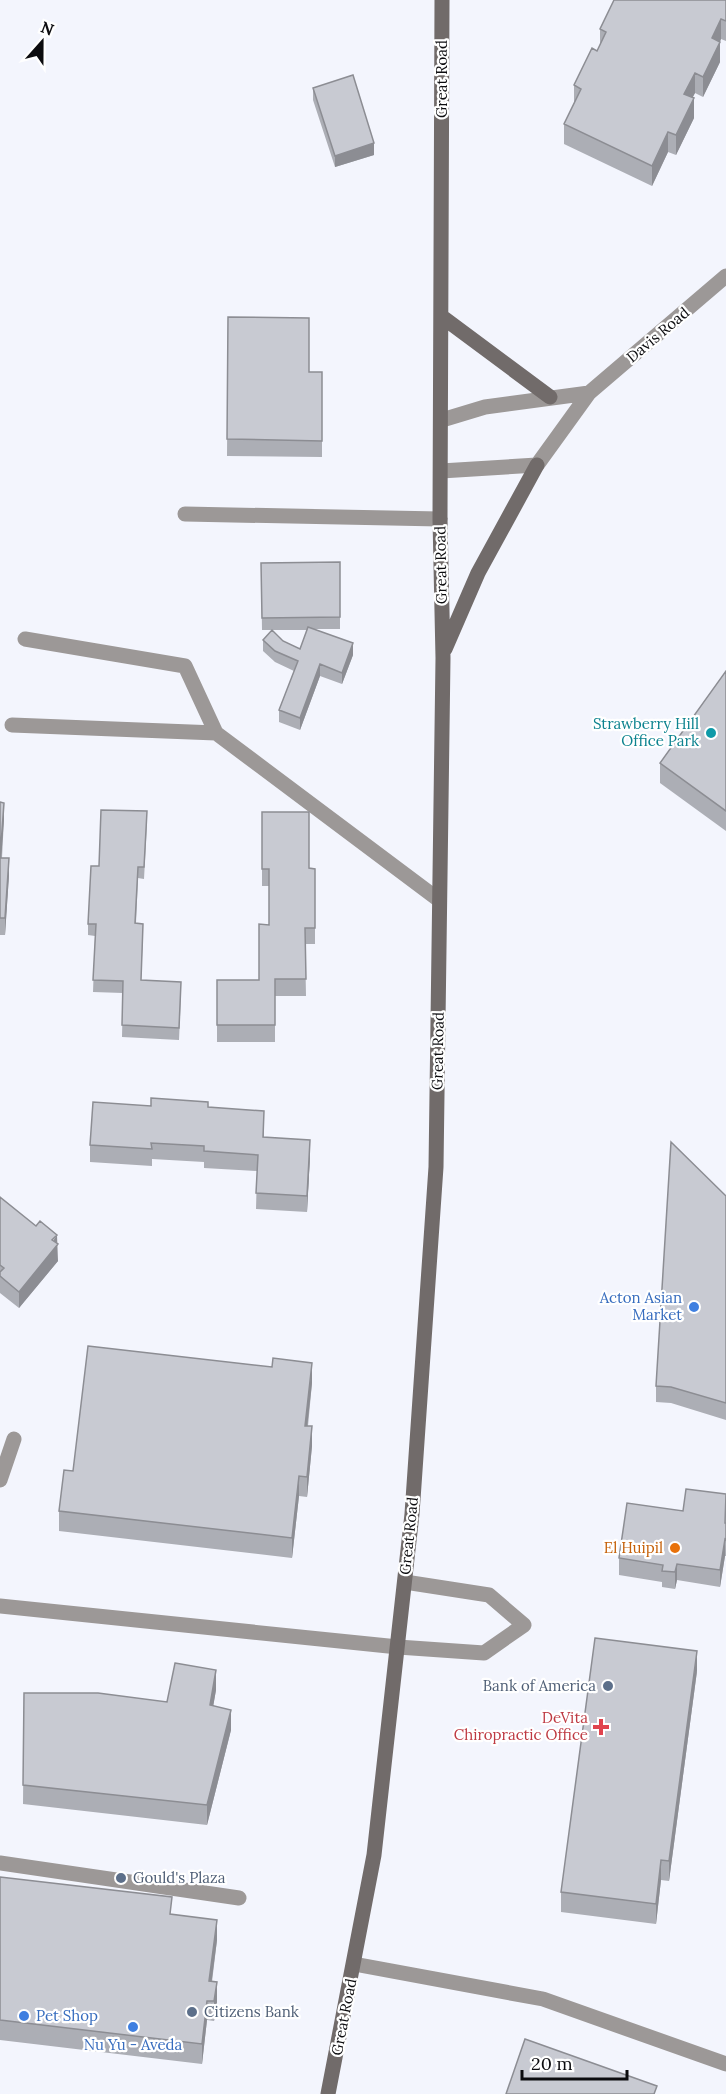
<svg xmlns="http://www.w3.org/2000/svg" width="726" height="2094" font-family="Lora,serif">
<rect width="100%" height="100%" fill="#f3f5fd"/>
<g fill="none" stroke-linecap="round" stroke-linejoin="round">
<path stroke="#9c9897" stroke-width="15" d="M185 514 440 519
M25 639 185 666 216 733 439 900
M12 725 216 733
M0 1480 14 1439
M0 1606 398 1647 484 1653 524 1625 489 1595 405 1582
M0 1863 239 1898
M354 1964 543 1999 726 2064"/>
<path stroke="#9c9897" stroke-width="15" d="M442 420 485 407 589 393
M441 471 537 465 589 393 726 276"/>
<path stroke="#716b6a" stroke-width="15" d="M441 316 550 397
M445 649 478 573 537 465
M328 2094 374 1855 412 1514 436 1167 443 658 440 519 442 0"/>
</g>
<path fill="#acaeb5" d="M726 0V41L721 39 720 42V62L703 97 695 93 692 98 694 118 676 155 668 152 652 186 564 144V124L574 105V85L600 46V29Z
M313 88 374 155 335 167 313 100Z
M228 317 309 372H322V457L227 456Z
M340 562V629H315L353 655 342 684 320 676 300 730 279 722V710L294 671 275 662 263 651V640L283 641 300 649 307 630H262L261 563Z
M726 671V831L660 783V763Z
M0 802 4 819 2 858 9 875 5 935H0Z
M262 812 309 868 315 869V944H305L306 996H275V1042H217V980H259L269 925V886H262Z
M147 823 144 879 138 878 136 923 143 936 141 980 181 994 179 1040 122 1037 123 993 93 992 95 936 88 935V924L99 866Z
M151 1106 208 1107 264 1127V1137L310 1156 307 1212 256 1209 257 1171 204 1168V1162L152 1159V1166L90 1162V1145Z
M726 1196V1420L671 1403 656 1402V1386Z
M0 1197 58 1261 19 1308 0 1293Z
M312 1383 308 1426 312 1446 307 1497 299 1496 292 1558 59 1531V1511L73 1471Z
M726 1494V1556H725L720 1587 677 1580 675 1589 662 1587V1582L619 1575V1558L683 1511Z
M697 1671 669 1881 661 1880 656 1924 561 1912V1892Z
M216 1690 213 1706 231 1730 207 1825 23 1804 24 1693 167 1702Z
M0 1877 172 1914 217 1940 212 1982 217 2002 214 2021 207 2020 202 2064 0 2040Z"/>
<path fill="#8c8d93" d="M721 19V39L716 50 720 42V62L703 97V77L712 38Z
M695 73V93L684 114V94Z
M694 98V118L676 155V135Z
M668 132V152L652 186V166Z
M374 143V155L335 167V156Z
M353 643V655L342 684V673Z
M320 664V676L300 730V718Z
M4 803V819L0 874V858Z
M9 858V875L5 935V918Z
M310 1140V1156L307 1212V1196Z
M57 1235 58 1261 19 1308V1292Z
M312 1363V1383L305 1446V1426Z
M312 1426V1446L307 1497V1477Z
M299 1476V1496L292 1558V1538Z
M725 1539V1556L720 1587V1570Z
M677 1564V1580L675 1589V1572Z
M697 1651V1671L669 1881V1861Z
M216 1670V1690L210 1725V1705Z
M231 1710V1730L207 1825V1805Z
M661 1860V1880L656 1924V1904Z
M217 1920V1940L209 2001V1981Z
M217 1982V2002L214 2021V2001Z
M207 2001V2020L202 2064V2044Z"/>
<path fill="#c8cad2" stroke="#8c8d93" stroke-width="1.5" d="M614 0H726V21L721 19 712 38 720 42 703 77 695 73 684 94 694 98 676 135 668 132 652 166 564 124 581 89 574 85 592 48 597 51 606 32 600 29Z
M353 75 374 143 335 156 313 88Z
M228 317 309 318V372H322V441L227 439Z
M340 562V617L262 618 261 563Z
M308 627 353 643 342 673 320 664 300 718 279 710 298 661 275 651 263 640 272 630 283 641 300 649Z
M726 671V811L660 763Z
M0 802 4 803 0 858H9L5 918H0Z
M101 810 147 811 144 867H138L135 923 143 924 141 980 181 982 179 1028 122 1025 123 981 93 980 96 924H88L91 866H99Z
M262 812H309V868L315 869V928H305L306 979H275V1025H217V980H259V924L269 925V869H262Z
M151 1098 208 1102V1107L264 1111 263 1137 310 1140 307 1196 256 1193 258 1155 204 1151V1146L151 1143 152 1149 90 1145 93 1102 151 1106Z
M671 1142 726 1196V1403L671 1387 656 1386Z
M0 1197 36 1226 40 1221 57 1235 52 1240 58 1244 19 1292 0 1276V1272L4 1268 0 1265Z
M88 1346 272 1367 273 1358 312 1363 305 1426H312L307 1477 299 1476 292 1538 59 1511 64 1470 73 1471Z
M686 1489 726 1494 725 1523H726V1540L725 1539 720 1570 677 1564 675 1572 662 1571 663 1565 619 1558 627 1503 683 1511Z
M595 1638 697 1651 669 1861 661 1860 656 1904 561 1892Z
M175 1663 216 1670 210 1705 231 1710 207 1805 23 1785 24 1693H98L167 1702Z
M0 1877 172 1897 170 1914 217 1920 209 1981 217 1982 214 2001H207L202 2044 0 2020Z
M525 2039 657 2086 654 2094H506Z"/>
<circle fill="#0f9aa8" stroke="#fff" stroke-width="2" cx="711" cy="733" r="6"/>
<g fill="#3f7fe0" stroke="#fff" stroke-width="2">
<circle cx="694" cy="1307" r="6"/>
<circle cx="24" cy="2016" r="6"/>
<circle cx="133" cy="2027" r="6"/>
</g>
<circle fill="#e8710a" stroke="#fff" stroke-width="2" cx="675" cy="1548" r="6"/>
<g fill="#5c6f8a" stroke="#fff" stroke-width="2">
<circle cx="608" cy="1686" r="6"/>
<circle cx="121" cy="1878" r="6"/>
<circle cx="192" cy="2012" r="6"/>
</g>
<path fill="#e0444e" stroke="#fff" stroke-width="2" d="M598 1718h6v6h6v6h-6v6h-6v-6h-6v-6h6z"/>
<g text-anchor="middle" stroke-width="4.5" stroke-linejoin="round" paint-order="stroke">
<g font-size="15" fill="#0c0c0f" stroke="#fff">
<text transform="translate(442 79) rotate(-90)" y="5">Great Road</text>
<text transform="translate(658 335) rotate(-40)" y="5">Davis Road</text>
<text transform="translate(441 565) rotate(-91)" y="5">Great Road</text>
<text transform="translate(438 1051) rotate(-89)" y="5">Great Road</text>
<text transform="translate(409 1536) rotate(-84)" y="5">Great Road</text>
<text transform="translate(344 2017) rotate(-79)" y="5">Great Road</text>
</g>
<g font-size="15" fill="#0d838f" stroke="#fff" text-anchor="end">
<text x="699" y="729">Strawberry Hill<tspan x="699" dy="17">Office Park</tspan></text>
</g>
<g font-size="15" fill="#366cbe" stroke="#fff" text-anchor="end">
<text x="682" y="1303">Acton Asian<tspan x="682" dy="17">Market</tspan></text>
<text x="36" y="2021" text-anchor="start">Pet Shop</text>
<text x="133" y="2050" text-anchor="middle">Nu Yu - Aveda</text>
</g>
<g font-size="15" fill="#c56008" stroke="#fff" text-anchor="end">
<text x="663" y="1553">El Huipil</text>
</g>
<g font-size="15" fill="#4e5e75" stroke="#fff" text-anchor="start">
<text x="596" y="1691" text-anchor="end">Bank of America</text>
<text x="133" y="1883">Gould's Plaza</text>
<text x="204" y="2017">Citizens Bank</text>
</g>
<g font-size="15" fill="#be3a42" stroke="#fff" text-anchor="end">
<text x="588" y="1723">DeVita<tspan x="588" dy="17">Chiropractic Office</tspan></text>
</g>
</g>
<g transform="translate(42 42) rotate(21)" stroke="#ffffff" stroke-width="4.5" paint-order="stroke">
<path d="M0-4.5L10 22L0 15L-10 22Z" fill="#0c0c0f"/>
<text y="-9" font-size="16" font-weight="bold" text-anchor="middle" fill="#0c0c0f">N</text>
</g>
<path d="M522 2070v9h105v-9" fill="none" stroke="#0c0c0f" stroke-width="3"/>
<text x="531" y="2070" font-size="18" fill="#0c0c0f" stroke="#ffffff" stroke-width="4.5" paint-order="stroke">20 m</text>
</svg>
